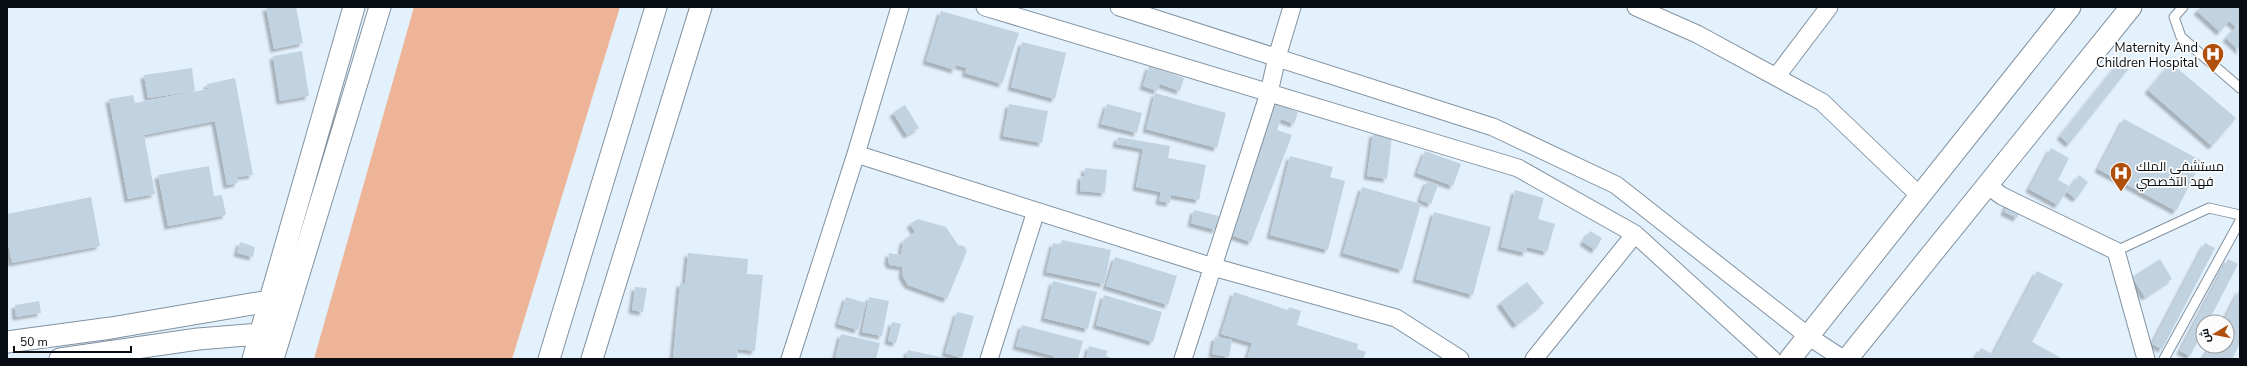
<svg xmlns="http://www.w3.org/2000/svg" width="2247" height="366" font-family="'Nunito Sans',Cairo,sans-serif">
<defs>
<filter id="shadow"><feDropShadow dx="-3.5" dy="3.5" stdDeviation="1" flood-color="#0004"/></filter>
</defs>
<rect width="100%" height="100%" fill="#e3f1fd"/>
<path fill="#edb498" d="M414 7H620L512 359H314Z"/>
<path fill="#c1d2e0" filter="url(#shadow)" d="M266 7H296L303 43 274 49Z
M2201 7H2240V51L2226 38 2236 27 2229 21 2220 32 2197 11Z
M941 11 1019 33 1002 84 965 73 967 68 956 65 955 70 926 61Z
M1022 42 1066 53 1055 99 1011 87Z
M302 51 309 96 280 101 273 56Z
M2124 56 2133 63 2069 144 2060 136Z
M2171 63 2236 118 2212 146 2148 90Z
M1149 66 1184 78 1180 91 1160 84 1157 91 1143 86Z
M192 68 195 91 148 98 144 75Z
M235 78 253 175 237 177 238 183 227 185 215 121 144 135 155 194 128 199 109 99 133 95 135 103 208 89 207 84Z
M1155 93 1226 113 1217 148 1146 129Z
M1274 103 1298 112 1294 124 1281 119 1277 130 1292 135 1251 242 1228 234Z
M1009 104 1048 111 1042 143 1003 136Z
M1107 104 1142 113 1137 133 1101 124Z
M905 105 919 128 907 135 893 113Z
M2124 119 2202 161 2176 211 2098 169Z
M1373 133 1392 136 1387 179 1367 176Z
M1118 137 1170 146 1168 158 1206 165 1199 200 1171 195 1170 203 1159 201 1161 192 1136 187 1143 149 1116 144Z
M2051 148 2069 158 2058 180 2069 186 2058 205 2029 189Z
M1425 151 1461 164 1453 186 1417 173Z
M1290 156 1333 167 1330 177 1345 181 1328 250 1270 235Z
M209 166 214 196 222 195 226 215 168 226 158 175Z
M1085 168 1107 170 1105 193 1080 191 1081 176H1084Z
M2079 175 2088 182 2076 199 2067 192Z
M1427 181 1438 185 1431 204 1420 200Z
M1362 187 1421 204 1402 270 1343 253Z
M1515 190 1544 198 1538 219 1555 224 1547 252 1527 247 1526 253 1501 247Z
M91 197 100 246 12 263 7 238V214Z
M2009 200 2022 207 2017 218 2004 212Z
M1194 210 1219 216 1216 230 1191 223Z
M1434 212 1491 227 1473 295 1416 279Z
M918 219 946 227 958 245 964 246 967 251 947 299 908 285 902 275 903 267 890 265 888 261 889 253 901 255 903 241 915 232 910 224Z
M1590 231 1602 238 1595 250 1583 242Z
M1062 240 1111 250 1104 284 1046 272 1053 243 1061 245Z
M240 242 255 247 253 257 237 253Z
M2205 243 2215 248 2162 349 2152 344Z
M688 253 748 259 747 274 763 275 755 351 738 349 737 359H673L680 283 685 284Z
M1115 257 1177 276 1168 305 1106 286Z
M2160 259 2172 279 2145 297 2132 277Z
M2228 259 2238 264 2208 322H2203V331L2190 356 2180 351Z
M2037 271 2063 284 2032 342 2063 359H1975L1981 348 1993 354Z
M1053 281 1097 292 1088 329 1044 318Z
M1527 282 1544 303 1516 325 1500 303Z
M635 287 647 288 643 312 632 310Z
M2240 289V343L2232 359H2203L2210 346H2227V322H2223Z
M1234 292 1288 310 1289 307 1301 311 1297 325 1358 344 1357 349 1366 352 1363 359H1247L1252 343 1221 334Z
M1104 295 1162 312 1153 342 1096 325Z
M846 297 866 303 858 330 838 324Z
M869 297 889 301 882 336 862 332Z
M39 301 41 313 16 317 15 305Z
M957 312 974 316 962 358 945 353Z
M892 322 901 324 896 343 888 341Z
M1022 325 1083 341 1078 359H1053L1054 356 1016 346Z
M841 334 880 343 876 359H835Z
M1215 337 1232 340 1229 357 1212 354Z
M1089 346 1108 351 1106 356 1114 359H1086Z
M908 350 945 358V359H906Z"/>
<g fill="none" stroke-linecap="round" stroke-linejoin="round">
<g stroke="#8292a0" stroke-width="11">
<path id="service" d="M2183 7 2174 17 2181 37 2240 88
M2116 251 2209 208 2240 215
M2164 359 2240 221"/>
</g>
<g stroke="#8292a0" stroke-width="19">
<path id="minor" d="M985 7 1518 168 1635 234 1772 359
M1119 7 1493 127 1616 185 1808 336 1843 359
M1636 7 1697 34 1822 102 1920 196
M1776 77 1829 7
M856 154 1213 267 1396 318 1460 359
M1987 185 2002 196 2116 251 2146 359
M790 359 856 154 900 7
M989 359 1036 211
M1183 359 1269 93 1277 57 1292 7
M1534 359 1635 234"/>
</g>
<g stroke="#8292a0" stroke-width="23">
<path id="tertiary" d="M7 342 111 328 281 299
M60 359 198 339 272 333
M253 359 354 7
M273 359 380 7
M549 359 656 7
M592 359 701 7
M1790 359 2070 7
M1847 359 2131 7"/>
</g>
<use href="#service" stroke="#fff" stroke-width="9"/>
<use href="#minor" stroke="#fff" stroke-width="17"/>
<use href="#tertiary" stroke="#fff" stroke-width="21"/>
</g>
<defs>
<g id="hospital-pin" transform="scale(1.15)"><path d="M0 17L-7.5 6A9.5 9.5 0 1 1 7.5 6Z" fill="#b04f0b" stroke="#fcfcfc"/><path d="M-5-5h3v3.5h4V-5h3V5h-3V1.5h-4V5h-3Z" fill="#fff"/></g>
</defs>
<g fill-rule="evenodd">
<use href="#hospital-pin" x="2213" y="54"/>
<use href="#hospital-pin" x="2121" y="173"/>
</g>
<g text-anchor="middle" stroke-width="3.5" stroke-linejoin="round" paint-order="stroke">
<g font-size="13" fill="#070d12" stroke="#fcfcfc" text-anchor="end">
<text x="2198" y="52">Maternity And<tspan x="2198" dy="15">Children Hospital</tspan></text>
<text x="2136" y="171" text-anchor="start">مستشفى الملك<tspan x="2136" dy="15">فهد التخصصي</tspan></text>
</g>
</g>
<rect width="2247" height="366" fill="none" stroke="#070d12" stroke-width="16"/>
<g transform="translate(2215 334) rotate(260)"><circle r="19" fill="#fcfcfc" stroke="#9a9c9e"/>
<path d="M0-3L7 15L0 10L-7 15Z" fill="#b04f0b"/>
<text y="-6" font-size="11" font-weight="bold" text-anchor="middle" fill="#070d12">ش</text>
</g>
<path d="M14 346v6h117v-6" fill="none" stroke="#070d12" stroke-width="2"/>
<text x="20" y="346" font-size="12" fill="#070d12" stroke="#fcfcfc" stroke-width="3" paint-order="stroke">50 m</text>
</svg>
